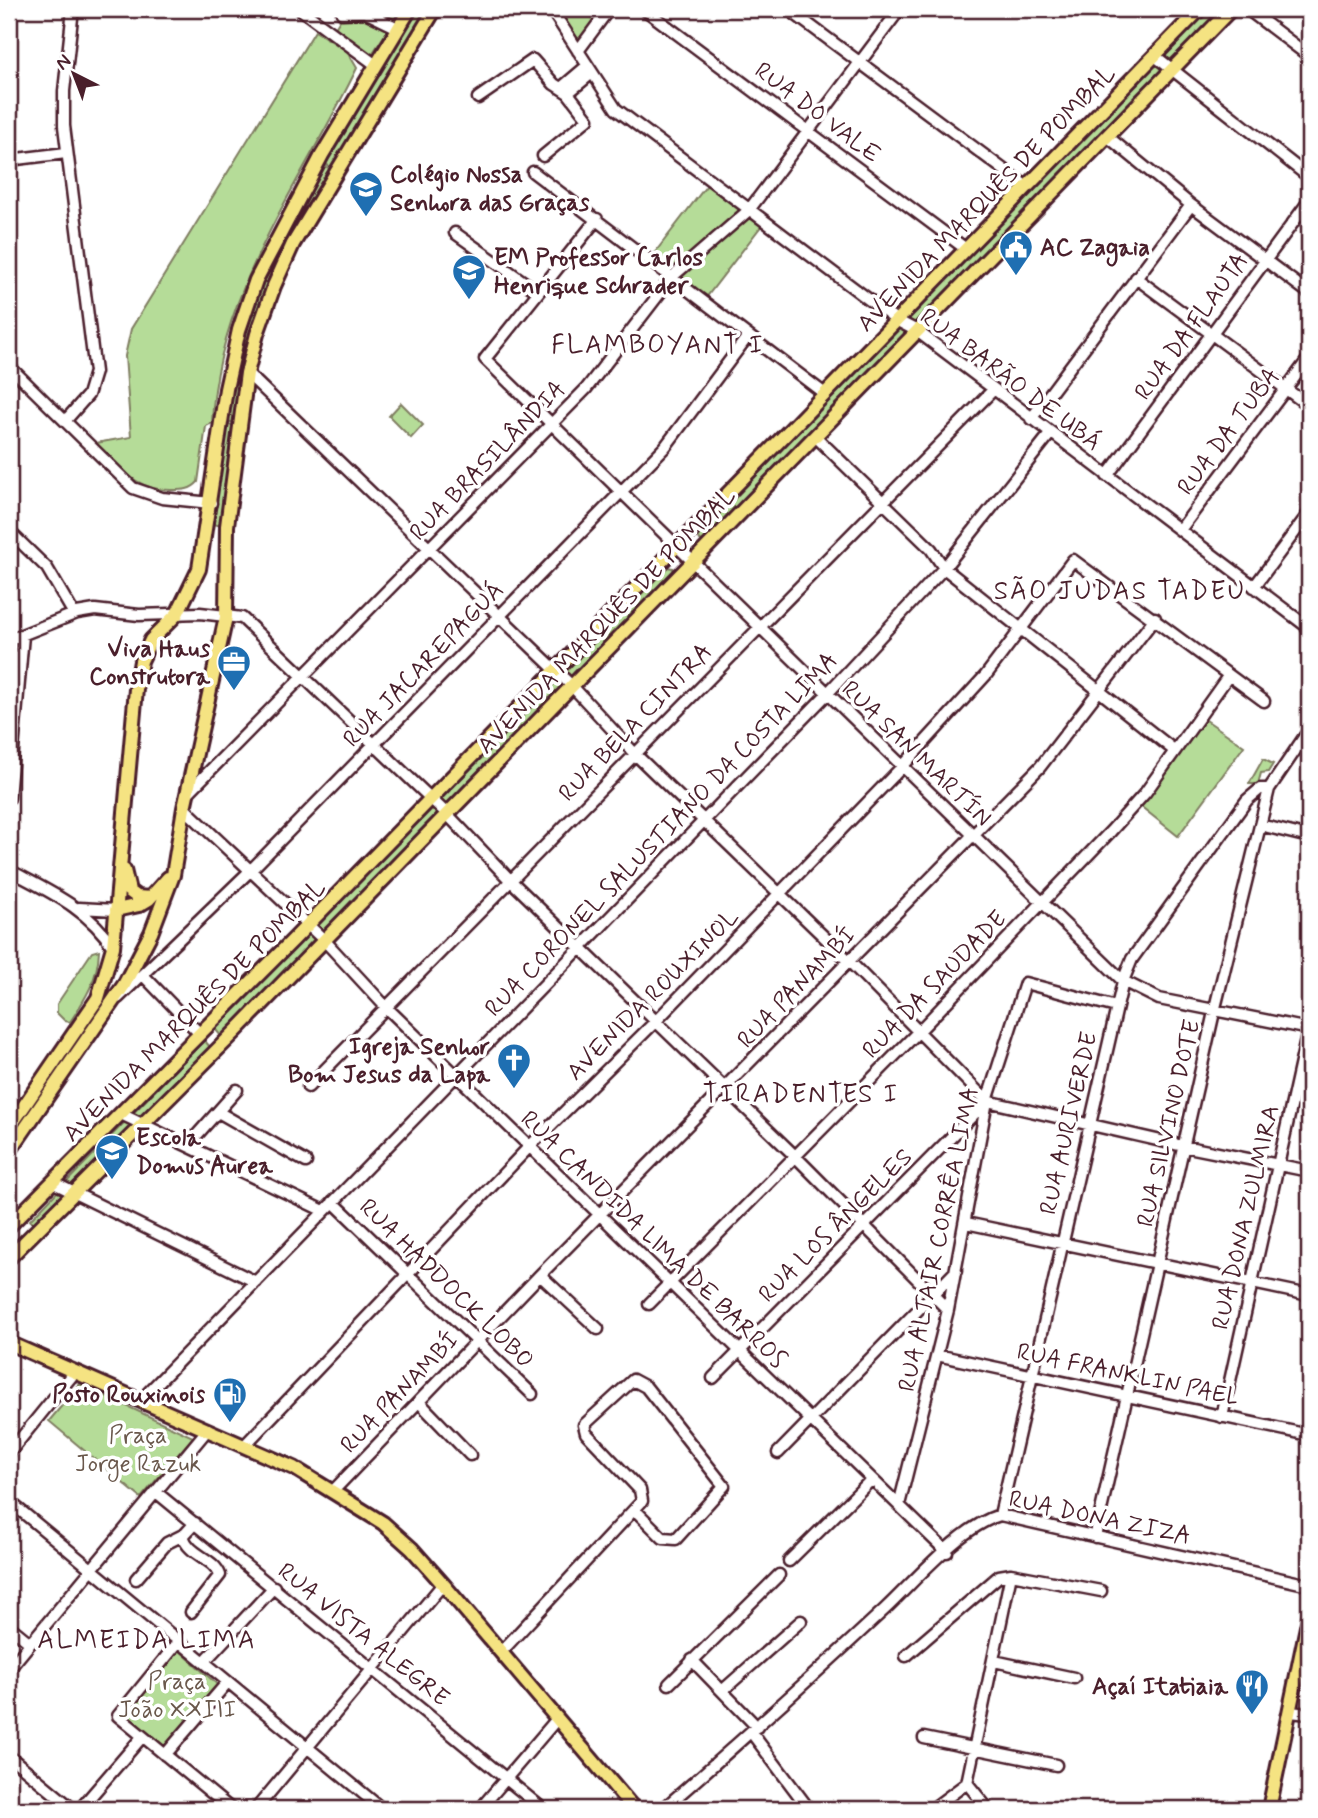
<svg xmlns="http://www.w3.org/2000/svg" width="1318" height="1818" font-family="Mynerve,sans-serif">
<rect width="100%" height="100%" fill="#fff"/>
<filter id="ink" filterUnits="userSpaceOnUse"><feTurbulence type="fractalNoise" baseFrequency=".0143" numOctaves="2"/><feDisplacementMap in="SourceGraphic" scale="14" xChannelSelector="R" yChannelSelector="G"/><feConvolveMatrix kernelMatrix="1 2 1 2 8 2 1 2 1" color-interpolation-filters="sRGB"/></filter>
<g filter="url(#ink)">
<path fill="#b5dc98" stroke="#807e62" stroke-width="2" d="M347 9H402L370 57 335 28Z
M413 9H431L334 169 321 161Z
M551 9H609L578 51Z
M1207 9H1226L705 542 700 540 698 535Z
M315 31 347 51 357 68C302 182 217 292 212 423L206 426 198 482C191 490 183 490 173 490 135 491 121 468 96 443L131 437 125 356 131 329Z
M319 162 333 171 270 286 238 423 223 421 248 305Z
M707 185 762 225 705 299 650 259Z
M401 403 423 425 411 438 389 416Z
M223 423 238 426 224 526 211 524Z
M666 567 673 568 674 575 222 1037 215 1029Z
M1203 718 1244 746 1178 836 1139 805Z
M1263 759 1273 764 1268 772 1261 773 1258 784H1249Z
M99 950C98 979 86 998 70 1022L65 1021 57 1013V1004L92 952Z
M204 1040 211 1048 38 1226 33 1224 30 1220Z
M80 1384 193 1437 141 1498 49 1421Z
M179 1650 220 1687 167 1748 125 1715Z"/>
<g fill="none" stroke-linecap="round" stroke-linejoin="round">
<g stroke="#4a1f2b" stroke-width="15">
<path id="minor" d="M300 9 376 65
M551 9 616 109 896 320 917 331 994 389 1309 628
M644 9 966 249
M788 9 1027 187
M1247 9 1309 56
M342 13 365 12 398 28
M578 51 609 9
M1155 56 1309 177
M561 88 587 66
M478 98 533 60 554 84 568 93
M1107 136 1191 205 1309 293
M543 156 588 119 568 93 592 73
M9 160 66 153
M533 172 825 394
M597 219 485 359 1123 981 1159 999 1309 1029
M455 233 538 292
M1136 278 1309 406
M9 366 133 488 162 498 211 503
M247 373 572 686 634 753 849 961 987 1101
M1031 419 1191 205
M66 420 88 395 95 372 64 126V91L73 9
M815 436 931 549 944 568 1175 751
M1107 476 1309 201
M1180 530 1309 358
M9 531 47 568 74 614
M1254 587 1309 513
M9 640 77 613 95 610 139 615 200 613 242 618 447 814 510 880 796 1157 948 1310
M9 652 20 665
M188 793 586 389 673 276 749 210 900 9
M9 798 23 635
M184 808 324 940 385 1006 947 1552
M1260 825 1309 837
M9 870C48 891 88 908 113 947
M79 908 116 910
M144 976 199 1033
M118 998 252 869 665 447 748 336
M308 1087 994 389
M987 1101 1183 1146 1309 1171
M218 1112 306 1162
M121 1114 324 1211
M188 1145 237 1090
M54 1183 256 1282
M333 1202 532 1394
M966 1223 1309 1295
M540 1275 598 1329
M649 1304 919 1031 1111 831 1145 793 1229 675
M937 1355 1309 1435
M713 1378 986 1102
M141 1400 826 695 944 568 1050 434
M419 1402 470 1455
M1222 1417 1309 1026
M245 1445 529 1147 656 1021 901 768 986 675 1073 560 1264 701
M9 1453 75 1372
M778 1453 956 1271
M334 1490 540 1275 1040 767 1155 618
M156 1492 543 1809
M9 1501 382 1809
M899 1505 948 1310 987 1101 1025 983 1116 1007
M1000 1515 1123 981 1132 959 1247 800 1260 789H1269
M183 1536C189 1556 213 1557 220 1575L191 1612
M1095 1537 1214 1012 1269 789 1309 730
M789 1561 872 1479
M136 1579 167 1543 185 1534 195 1523
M9 1626 30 1643
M179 1641 118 1716 231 1809
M501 1652 642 1501 640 1490 586 1433 584 1425 633 1380 646 1387 724 1486 676 1539 663 1538 635 1510
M906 1656 999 1576 1011 1574 1101 1591
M692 1660 757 1727
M994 1661 1074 1678
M204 1662 274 1587
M9 1669 208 1429
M669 1684 779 1575
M722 1691 801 1621
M1290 1712 1309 1714
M751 1732 809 1809
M924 1738 1056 1765
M165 1755 226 1684
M9 1756 73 1809
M967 1783 1011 1574
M967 1783 988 1809
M80 1809 142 1737
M256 1809 443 1584
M480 1809 556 1720
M663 1809C738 1744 812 1677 885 1609 916 1580 960 1527 1000 1515L1309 1585
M932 1809 967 1783"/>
</g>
<g stroke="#4a1f2b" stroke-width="18">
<path id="major" d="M124 870 129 891 137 897 150 898 168 878
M116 910 139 905 149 899
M9 1128 98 998 113 947 136 689 141 661 151 640 177 614 199 569 226 389 239 330 256 280 322 155 410 9
M9 1152 124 985 151 933 173 875 184 808 226 617 227 526 247 373 257 334 274 286 293 244 435 9
M9 1226 293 940 1200 9
M9 1258 235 1032 1231 9
M9 1343 294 1468 383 1523 412 1549 443 1584 634 1809
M1269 1809 1309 1617"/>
</g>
<use href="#minor" stroke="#fff" stroke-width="10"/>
<use href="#major" stroke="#f5e382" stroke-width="12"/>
</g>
</g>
<defs>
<g id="school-pin" transform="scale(1.75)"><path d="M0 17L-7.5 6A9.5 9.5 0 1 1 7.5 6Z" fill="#1f6fb2" stroke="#fff"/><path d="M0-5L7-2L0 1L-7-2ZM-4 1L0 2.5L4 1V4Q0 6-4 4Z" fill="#fff"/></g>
<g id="civic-pin" transform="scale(1.75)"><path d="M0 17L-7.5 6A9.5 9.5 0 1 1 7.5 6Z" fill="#1f6fb2" stroke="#fff"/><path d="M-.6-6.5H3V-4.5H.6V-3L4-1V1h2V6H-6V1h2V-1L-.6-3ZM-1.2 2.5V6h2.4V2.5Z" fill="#fff"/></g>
<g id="office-pin" transform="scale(1.75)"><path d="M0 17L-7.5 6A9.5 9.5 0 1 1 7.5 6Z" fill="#1f6fb2" stroke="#fff"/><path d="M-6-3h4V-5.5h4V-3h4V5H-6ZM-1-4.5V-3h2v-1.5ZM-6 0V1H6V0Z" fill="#fff"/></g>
<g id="church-pin" transform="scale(1.75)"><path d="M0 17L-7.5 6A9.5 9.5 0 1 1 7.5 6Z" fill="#1f6fb2" stroke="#fff"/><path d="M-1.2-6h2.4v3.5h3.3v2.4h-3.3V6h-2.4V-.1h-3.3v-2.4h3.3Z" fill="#fff"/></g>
<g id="fuel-pin" transform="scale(1.75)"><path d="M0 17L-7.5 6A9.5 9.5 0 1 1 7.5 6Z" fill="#1f6fb2" stroke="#fff"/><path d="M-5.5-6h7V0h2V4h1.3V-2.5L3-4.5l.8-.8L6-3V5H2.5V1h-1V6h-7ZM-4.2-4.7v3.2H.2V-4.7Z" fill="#fff"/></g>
<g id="restaurant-pin" transform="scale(1.75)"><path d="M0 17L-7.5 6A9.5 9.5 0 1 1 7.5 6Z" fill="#1f6fb2" stroke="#fff"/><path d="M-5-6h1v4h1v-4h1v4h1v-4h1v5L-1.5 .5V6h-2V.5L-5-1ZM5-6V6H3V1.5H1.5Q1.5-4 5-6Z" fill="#fff"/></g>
</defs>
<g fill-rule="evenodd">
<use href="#school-pin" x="366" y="188"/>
<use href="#civic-pin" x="1016" y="247"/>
<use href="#school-pin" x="469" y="271"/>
<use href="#office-pin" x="234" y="662"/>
<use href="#church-pin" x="514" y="1060"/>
<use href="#school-pin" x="112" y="1151"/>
<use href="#fuel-pin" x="230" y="1394"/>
<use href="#restaurant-pin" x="1252" y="1686"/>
</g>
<g text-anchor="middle" stroke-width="7" stroke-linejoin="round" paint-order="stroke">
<g font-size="24" fill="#4a1f2b" stroke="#fff">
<text transform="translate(818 112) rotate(37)" y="8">RUA DO VALE</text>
<text transform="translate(986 198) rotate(-46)" y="8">AVENIDA MARQUÊS DE POMBAL</text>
<text transform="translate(1191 326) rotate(-54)" y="8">RUA DA FLAUTA</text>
<text transform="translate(1011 379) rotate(37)" y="8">RUA BARÃO DE UBÁ</text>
<text transform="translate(1228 431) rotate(-53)" y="8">RUA DA TUBA</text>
<text transform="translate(487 460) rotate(-46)" y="8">RUA BRASILÂNDIA</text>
<text transform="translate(606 620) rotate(-46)" y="8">AVENIDA MARQUÊS DE POMBAL</text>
<text transform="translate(423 664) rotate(-46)" y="8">RUA JACAREPAGUÁ</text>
<text transform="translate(635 722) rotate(-46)" y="8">RUA BELA CINTRA</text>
<text transform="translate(917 753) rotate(44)" y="8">RUA SAN MARTÍN</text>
<text transform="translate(661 834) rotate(-46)" y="8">RUA CORONEL SALUSTIANO DA COSTA LIMA</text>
<text transform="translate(934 984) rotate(-46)" y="8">RUA DA SAUDADE</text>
<text transform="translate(796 987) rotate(-46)" y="8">RUA PANAMBÍ</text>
<text transform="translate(652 994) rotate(-45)" y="8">AVENIDA ROUXINOL</text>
<text transform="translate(194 1010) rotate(-45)" y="8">AVENIDA MARQUÊS DE POMBAL</text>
<text transform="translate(1068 1123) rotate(-77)" y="8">RUA AURIVERDE</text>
<text transform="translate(1168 1123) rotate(-77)" y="8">RUA SILVINO DOTE</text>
<text transform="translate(1245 1217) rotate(-77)" y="8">RUA DONA ZULMIRA</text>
<text transform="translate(835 1225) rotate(-45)" y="8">RUA LOS ÂNGELES</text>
<text transform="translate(654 1239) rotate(44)" y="8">RUA CANDIDA LIMA DE BARROS</text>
<text transform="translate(938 1239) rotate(-78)" y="8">RUA ALTAIR CORRÊA LIMA</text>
<text transform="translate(447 1283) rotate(44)" y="8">RUA HADDOCK LOBO</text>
<text transform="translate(1128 1374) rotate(12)" y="8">RUA FRANKLIN PAEL</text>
<text transform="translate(399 1392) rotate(-46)" y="8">RUA PANAMBÍ</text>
<text transform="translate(1100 1517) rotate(12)" y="8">RUA DONA ZIZA</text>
<text transform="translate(364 1634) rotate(39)" y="8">RUA VISTA ALEGRE</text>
</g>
<g font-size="24" font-weight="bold" fill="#4a1f2b" stroke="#fff" text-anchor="start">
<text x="390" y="182">Colégio Nossa<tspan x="390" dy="28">Senhora das Graças</tspan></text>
<text x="1040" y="255">AC Zagaia</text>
<text x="494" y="265">EM Professor Carlos<tspan x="494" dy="28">Henrique Schrader</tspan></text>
<text x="210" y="656" text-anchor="end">Viva Haus<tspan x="210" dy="28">Construtora</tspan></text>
<text x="490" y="1054" text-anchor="end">Igreja Senhor<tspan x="490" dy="28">Bom Jesus da Lapa</tspan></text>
<text x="136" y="1145">Escola<tspan x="136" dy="28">Domus Aurea</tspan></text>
<text x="205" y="1402" text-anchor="end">Posto Rouxinois</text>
<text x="1228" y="1694" text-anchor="end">Açaí Itatiaia</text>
</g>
<g font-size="24" fill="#6a584c" stroke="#fff">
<text x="138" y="1443">Praça<tspan x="138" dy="28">Jorge Razuk</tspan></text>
<text x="177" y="1689">Praça<tspan x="177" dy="28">João XXIII</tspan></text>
</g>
<g font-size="26" letter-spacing="2" fill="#4a1f2b" stroke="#fff">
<text x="658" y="353">FLAMBOYANT I</text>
<text x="1120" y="599">SÃO JUDAS TADEU</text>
<text x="801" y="1102">TIRADENTES I</text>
<text x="147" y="1648">ALMEIDA LIMA</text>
</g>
</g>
<rect width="1318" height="1818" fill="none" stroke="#fff" stroke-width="35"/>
<rect x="18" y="18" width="1283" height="1783" fill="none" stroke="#4a1f2b" stroke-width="2.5" filter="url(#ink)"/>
<g transform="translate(74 74) rotate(318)" stroke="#ffffff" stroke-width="5" paint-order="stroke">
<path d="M0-5L12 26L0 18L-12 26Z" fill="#4a1f2b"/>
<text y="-10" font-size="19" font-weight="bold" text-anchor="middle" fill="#4a1f2b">N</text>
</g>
</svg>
